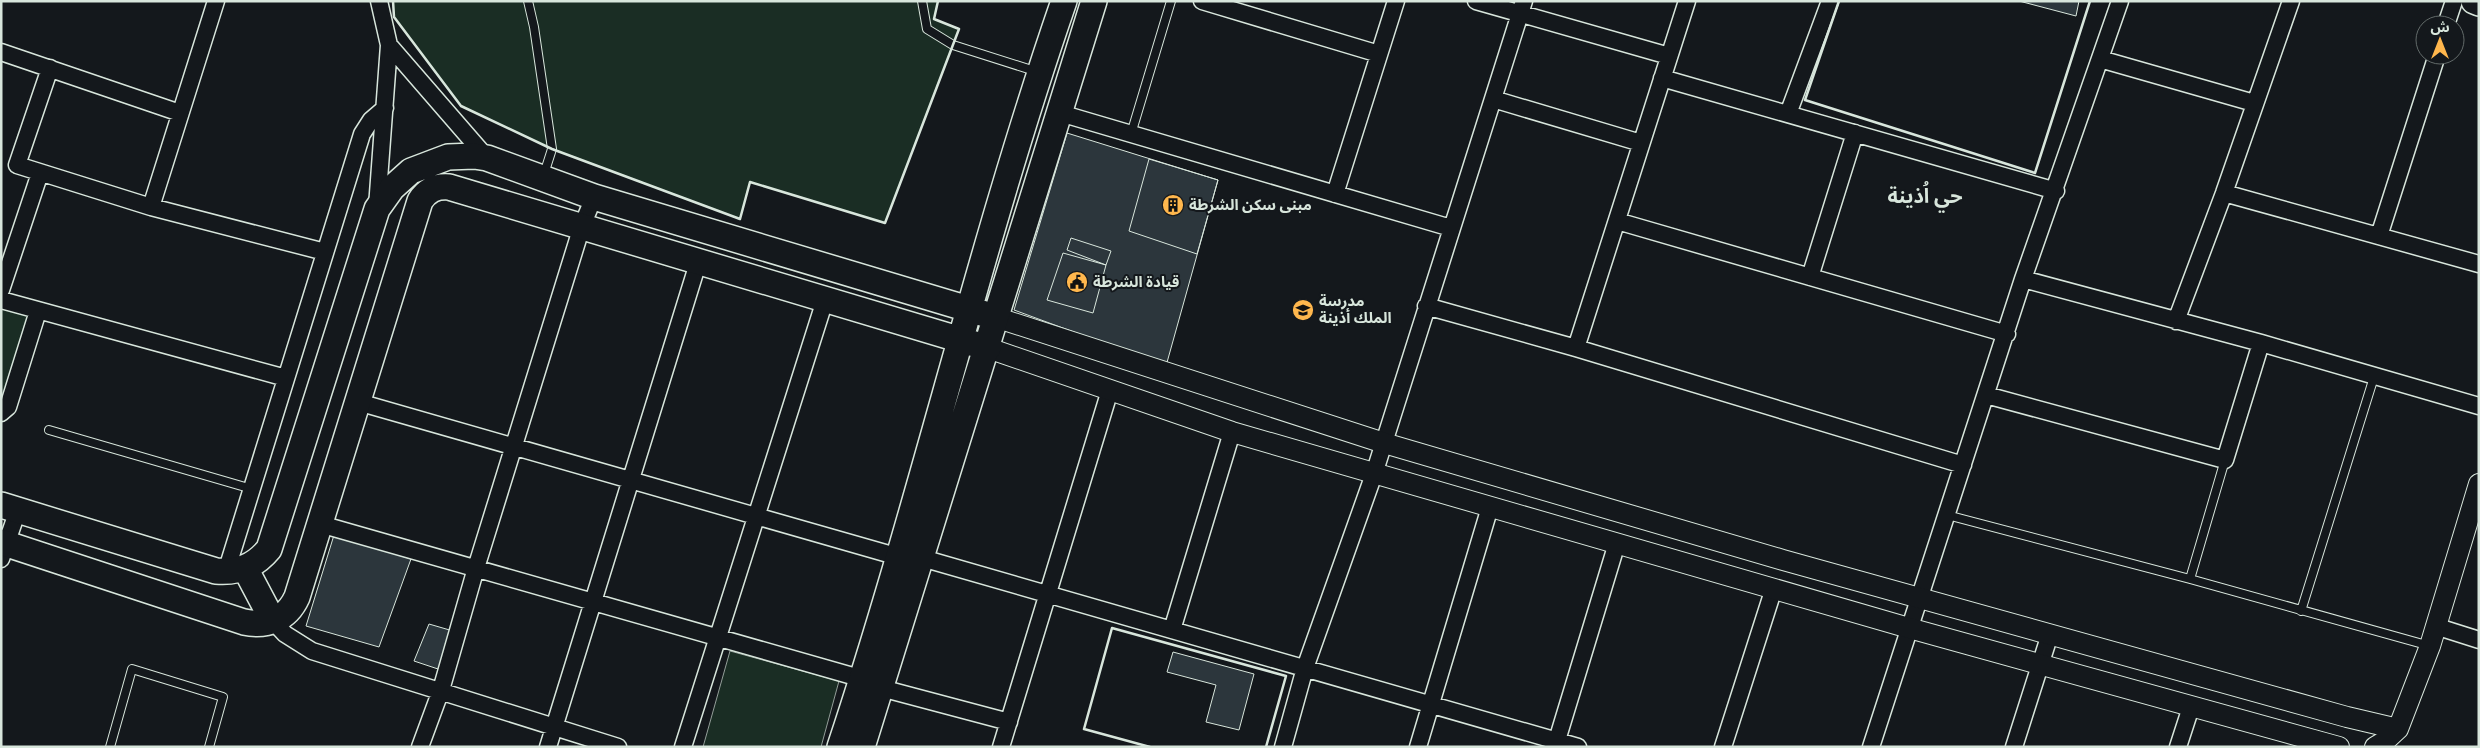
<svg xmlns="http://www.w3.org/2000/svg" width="2480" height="748" font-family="'DM Sans','Noto Sans Arabic',sans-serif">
<rect width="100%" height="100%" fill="#14181c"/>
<path fill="#1a2d24" stroke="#939e99" d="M393 1H938L934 19 959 29 885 223 750 182 740 219 552 149 461 106 394 17Z
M1 300 38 311 1 413Z
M730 651 839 681 821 747H703Z"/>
<path fill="#2c363c" stroke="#d8e6dc" d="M2019 1H2079L2076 16Z
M1067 133 1218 180 1166 366 1014 310Z
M1149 159 1218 180 1197 254 1129 231Z
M1071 238 1111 251 1106 265 1067 250Z
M1063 253 1106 265 1093 313 1047 300Z
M334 535 411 559 379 647 306 626Z
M429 624 453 631 441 670 414 661Z
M1173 652 1254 674 1239 730 1206 722 1216 685 1167 672Z"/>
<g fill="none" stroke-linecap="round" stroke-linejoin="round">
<g stroke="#d8e6dc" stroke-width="10">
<path id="service" d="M528 1 534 27 552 149 544 174
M922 1 927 29 953 45 1038 72
M1131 134 1171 1
M49 430 252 489
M1947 515 2190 579 2430 646
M2190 579 2225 460
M2301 611 2374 377
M110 747 132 669 223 697 209 747"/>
</g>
<g stroke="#d8e6dc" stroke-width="19">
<path id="minor" d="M1202 1 1379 54
M1476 1 1669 56
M2446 25 2454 1
M389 45 487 158
M1 52 180 113
M2100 59 2254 103
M50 68 17 165 151 207 325 252
M1662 78 2056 191
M1493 99 1641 143
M1060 113 1451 228
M1788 114 1830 1
M2224 193 2479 264
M1335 194 1396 1
M151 207 216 1
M377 207 389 45 379 1
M1617 221 2007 334
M2379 236 2437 55
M1810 277 1855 133
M2023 279 2261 343 2479 406
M1 290 40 173
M1 300 286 378
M1426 306 1576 348 1963 465
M2176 321 2224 193 2291 1
M1576 348 1687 1
M1986 395 2225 460 2261 343
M358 402 899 557
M1 413 8 407 38 311
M320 524 863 679
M922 558 1578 747
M1 559 18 510
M226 572 362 134 371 120 385 108
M273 621 285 634 312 651 618 747
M2435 626 2479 640
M1172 630 1232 432
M881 688 1009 722
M420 747 441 690 476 568 582 226 594 197
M548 747 698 263
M683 747 825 300
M1001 747 1110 390
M1283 747 1305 668 1374 474 1524 1
M1418 747 1490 507
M1555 747 1617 543
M1723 747 1774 588
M1871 747 2023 279 2120 1
M2014 747 2050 634
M2178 747 2191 707"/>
</g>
<g stroke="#d8e6dc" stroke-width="22">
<path id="tertiary" d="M995 317 1384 443 1783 560 2347 717 2398 729
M988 348 1232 432 1909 628 2339 747
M2375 747 2385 741 2398 729 2430 646 2479 484"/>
</g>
<g stroke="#d8e6dc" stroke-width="28">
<path id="primary" d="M2474 1 2479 3
M1 505 216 571C239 573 255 566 269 549L377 209 392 188 411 171 448 157 474 156 487 158 594 197 995 317
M1 542 244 622C267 627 287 619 297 597L420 201C427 190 436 186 449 187L988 348
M245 568 273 621
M840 747C922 500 979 247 1064 1
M862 747 1094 1"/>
</g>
<use href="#service" stroke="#14181c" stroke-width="8"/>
<use href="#minor" stroke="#14181c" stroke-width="16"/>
<use href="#tertiary" stroke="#14181c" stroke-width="20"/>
<use href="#primary" stroke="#14181c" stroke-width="25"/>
<path stroke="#d8e6dc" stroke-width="2.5" d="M393 1 394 17 461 106 552 149 740 219 750 182 885 223 959 29 934 19 938 1
M1839 1 1805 100 2035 173 2090 1
M1150 747 1084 729 1112 628 1286 676 1266 747"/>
</g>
<defs>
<g id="building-disc" transform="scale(1.125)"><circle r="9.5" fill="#ffb74d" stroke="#14181c"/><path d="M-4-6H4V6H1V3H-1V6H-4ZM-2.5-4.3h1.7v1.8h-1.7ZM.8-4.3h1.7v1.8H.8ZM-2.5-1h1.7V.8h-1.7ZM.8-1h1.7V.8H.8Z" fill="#111"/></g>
<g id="civic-disc" transform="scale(1.125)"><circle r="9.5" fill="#ffb74d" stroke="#14181c"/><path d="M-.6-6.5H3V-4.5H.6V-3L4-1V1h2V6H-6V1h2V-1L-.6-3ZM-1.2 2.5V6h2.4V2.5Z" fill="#111"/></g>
<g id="school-disc" transform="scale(1.125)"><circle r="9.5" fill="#ffb74d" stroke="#14181c"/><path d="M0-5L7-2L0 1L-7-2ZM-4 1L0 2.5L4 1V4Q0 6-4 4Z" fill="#111"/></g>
</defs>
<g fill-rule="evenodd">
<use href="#building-disc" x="1173" y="205"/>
<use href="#civic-disc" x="1077" y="282"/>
<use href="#school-disc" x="1303" y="310"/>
</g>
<g text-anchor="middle" stroke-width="4" stroke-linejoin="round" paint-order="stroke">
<g font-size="15" font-weight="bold" fill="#d8e6dc" stroke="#14181c" text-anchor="start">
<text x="1189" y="210">مبنى سكن الشرطة</text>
<text x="1093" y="287">قيادة الشرطة</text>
<text x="1319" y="306">مدرسة<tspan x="1319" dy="17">الملك أذينة</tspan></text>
</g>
<g font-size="20" font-weight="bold" fill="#d8e6dc" stroke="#14181c">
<text x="1925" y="203">حي اُذينة</text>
</g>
</g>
<rect width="2480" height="748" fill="none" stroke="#d8e6dc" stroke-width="5"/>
<g transform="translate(2440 40)"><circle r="24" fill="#14181c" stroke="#626a69"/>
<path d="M0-4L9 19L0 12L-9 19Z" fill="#ffb74d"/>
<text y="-8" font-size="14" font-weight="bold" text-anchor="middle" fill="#d8e6dc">ش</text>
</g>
</svg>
